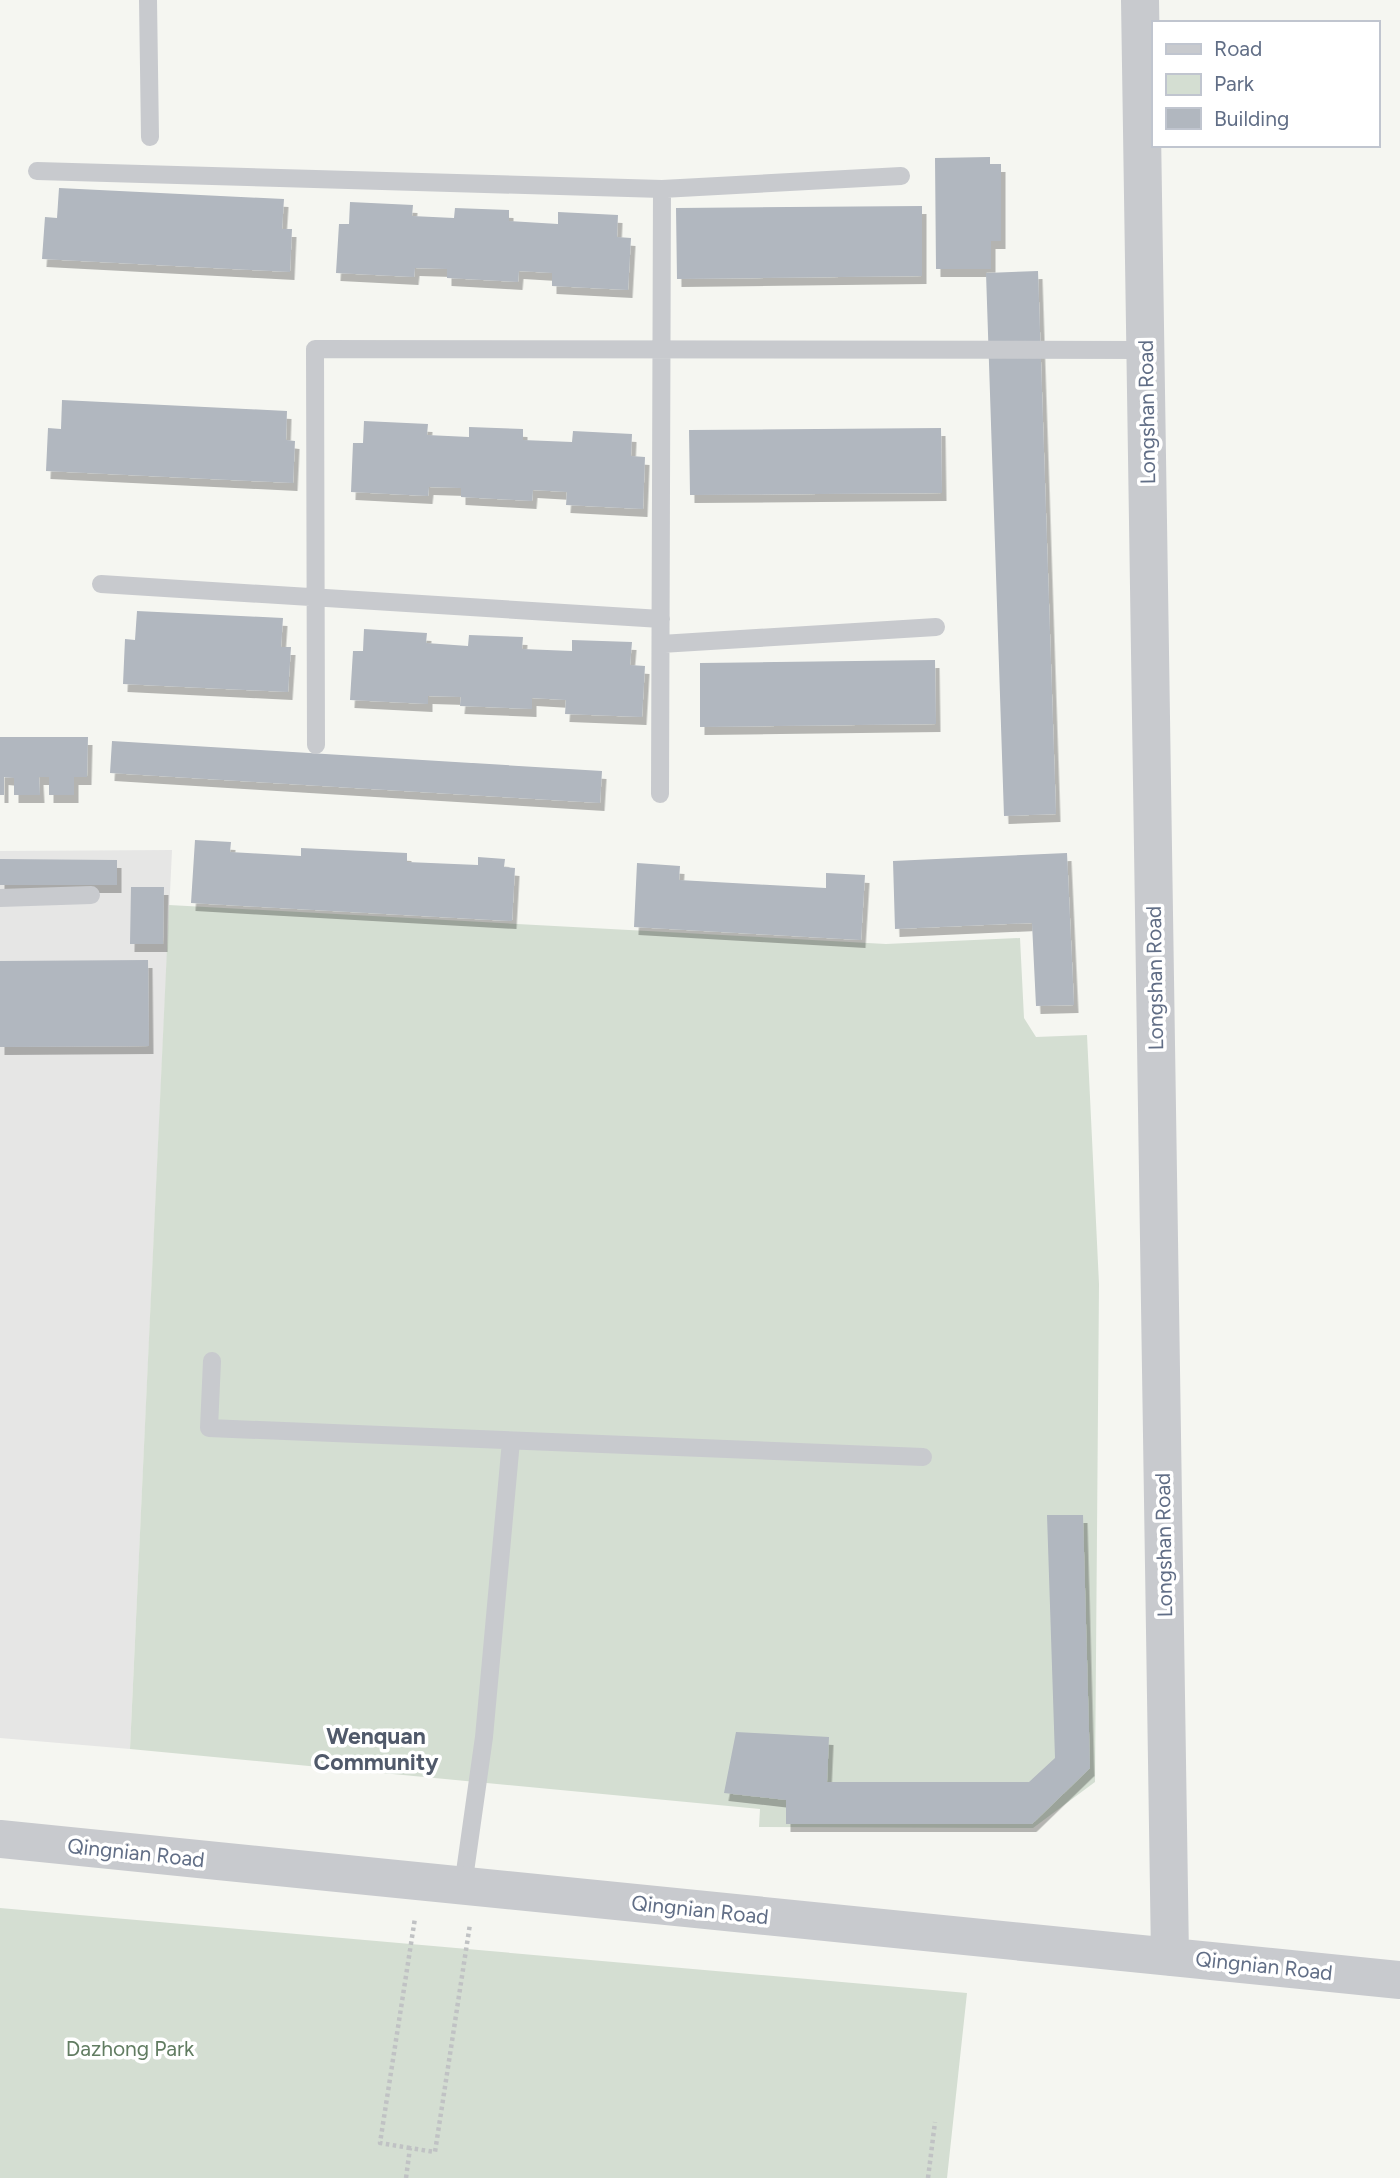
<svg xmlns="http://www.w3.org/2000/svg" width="1400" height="2178" font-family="Figtree,sans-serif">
<defs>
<filter id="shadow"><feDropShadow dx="4.5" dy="8" stdDeviation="0" flood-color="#0004"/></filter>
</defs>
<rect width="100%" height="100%" fill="#f5f6f1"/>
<path fill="#e6e6e5" d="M172 850 130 1749 0 1738V851Z"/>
<path fill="#d4ded2" d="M169 905 886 944 1020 938 1024 1018 1036 1037 1087 1035 1099 1284 1095 1782 1033 1828 759 1827 760 1809 130 1749Z
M0 1908 967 1993 947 2178H0Z"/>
<path fill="#b1b7bf" filter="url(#shadow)" d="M990 157V164H1001V241H991V269H936L935 158Z
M59 188 284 199 282 229H292L290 272 42 259 45 217 57 218Z
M350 202 413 205 412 216 454 218 455 208 509 210V221L558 224V212L618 215 617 237 631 238 628 290 552 286V273L519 271 518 282 447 278V269L415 268 414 277 336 273 339 224H349Z
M922 206V276L677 279 676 208Z
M1038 271 1056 814 1004 816 986 273Z
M62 400 287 411 286 440 295 441 293 483 46 471 48 428 61 429Z
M364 421 428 424 427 435 469 437V427L523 429V440L572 442 573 431 632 434 631 456 645 457 643 509 566 505 567 492 533 490 532 501 461 497V488L429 487 428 496 351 492 353 443H363Z
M941 428 942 493 690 495 689 430Z
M137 611 283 618 281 647H291L288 692 123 684 125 639 135 640Z
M364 629 427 633 426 643 468 646 469 635 523 637 522 649 572 651V640L632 642 630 665 645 666 642 717 565 714 566 700 532 698V709L460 706 461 697 428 696V704L350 700 353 651H363Z
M935 660 936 724 700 727V663Z
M0 737H88L87 777H74V795H49V777H39L40 795H14V778L4 777V795H0Z
M112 741 602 771 600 803 110 773Z
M195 840 231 842 230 852 301 856V848L407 853V862L478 865V857L505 859 504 867 515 868 512 921 191 903Z
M1067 853 1074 1005 1036 1006 1032 923 895 929 893 861Z
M0 859 117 860V885H0Z
M637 863 680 866 679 880 826 888V873L865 875 861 940 634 927Z
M131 887H164L163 944H130Z
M148 960 149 1046 0 1047V961Z
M1047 1515H1083L1090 1768 1032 1824H786V1800L724 1793 736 1732 829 1737 827 1782H1029L1055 1758Z"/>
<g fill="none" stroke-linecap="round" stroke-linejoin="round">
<path stroke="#c0c2c4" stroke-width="4.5" stroke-dasharray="3.5 3.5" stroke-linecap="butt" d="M410 2148 380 2143 415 1918
M406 2178 410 2148 435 2152 470 1924
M928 2178 935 2122"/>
<path stroke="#c8cace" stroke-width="18" d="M148 0 150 137
M37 171 662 189 901 176
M101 584 661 619
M661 644 936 627
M316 745 315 349 1146 350
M660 794 662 189
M0 898 91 895
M212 1361 209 1428 923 1457
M463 1886 484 1737 511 1441"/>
<path stroke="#c8cace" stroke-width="38" d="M1140 0 1170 1957
M0 1839 1400 1980"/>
</g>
<g text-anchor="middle" stroke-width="7" stroke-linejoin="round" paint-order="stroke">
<g font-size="21" fill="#616e86" stroke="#fff">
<text transform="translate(1147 412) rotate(-91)" y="7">Longshan Road</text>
<text transform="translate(1155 978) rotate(-91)" y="7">Longshan Road</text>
<text transform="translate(1164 1545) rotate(-91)" y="7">Longshan Road</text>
<text transform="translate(136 1853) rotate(6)" y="7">Qingnian Road</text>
<text transform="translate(700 1910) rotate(6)" y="7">Qingnian Road</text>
<text transform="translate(1264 1966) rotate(6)" y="7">Qingnian Road</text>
</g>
<g font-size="21" fill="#617c61" stroke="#fff">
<text x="130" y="2056">Dazhong Park</text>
</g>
<g font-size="23" font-weight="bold" fill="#50596a" stroke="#fff">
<text x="376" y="1744">Wenquan<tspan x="376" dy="26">Community</tspan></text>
</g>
</g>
<rect x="1152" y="21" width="228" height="126" fill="#ffffff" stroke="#c0c5cf" stroke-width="2"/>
<rect x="1166" y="44" width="35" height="10" fill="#c8cace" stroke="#c0c5cf" stroke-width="2"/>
<text x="1214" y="56" font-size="21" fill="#616e86">Road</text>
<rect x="1166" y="74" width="35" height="21" fill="#d4ded2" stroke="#c0c5cf" stroke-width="2"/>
<text x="1214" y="91" font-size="21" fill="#616e86">Park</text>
<rect x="1166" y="108" width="35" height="21" fill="#b1b7bf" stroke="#c0c5cf" stroke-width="2"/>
<text x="1214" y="126" font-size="21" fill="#616e86">Building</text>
</svg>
